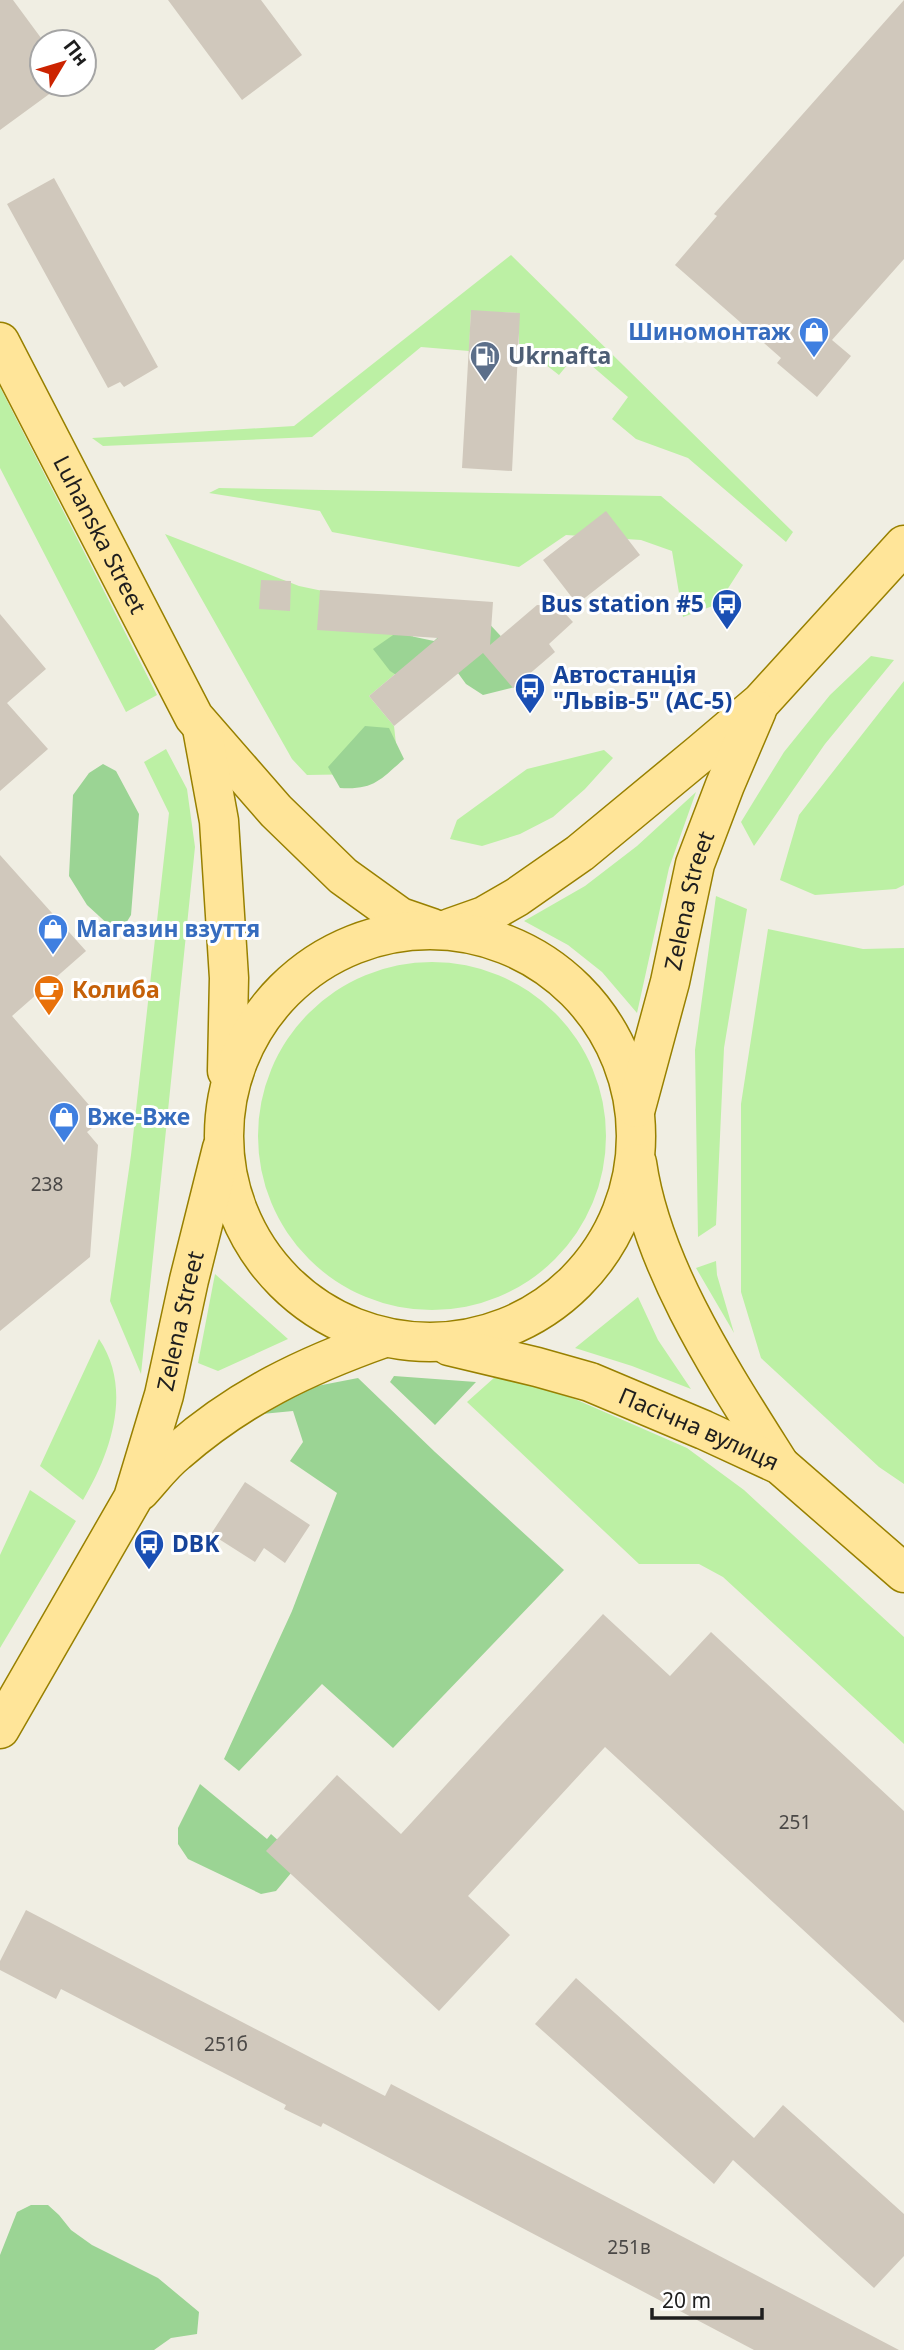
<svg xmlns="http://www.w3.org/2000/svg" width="904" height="2350" font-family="'Noto Sans',sans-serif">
<rect width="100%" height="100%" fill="#f0eee3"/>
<path fill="#bcf0a4" d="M511 255 793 532 786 542 688 458 636 439 612 419 628 397 577 353 559 375 519 344V313L471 311 469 351 421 347 312 437 103 446 92 438 294 426Z
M0 387 157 695 126 712 0 468Z
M219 488 661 496 743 565 718 604 683 617 672 551 641 540 566 535 519 567 332 532 320 511 209 493Z
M165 534 299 586 413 610V659L369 696 394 726 396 744 365 774 307 775 292 759Z
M871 656 894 660 825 744 754 846 741 822 784 752 830 695Z
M904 681V885L896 889 815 895 780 880 799 815Z
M166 749 187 789 195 847 141 1374 110 1301 131 1155 169 813 144 762Z
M604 750 613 758 585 789 553 817 520 834 482 846 450 839 457 820 527 769Z
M696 792 669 868 637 1013 602 972 568 945 524 921 585 886 637 846Z
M716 896 747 909 724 1048 716 1225 698 1237 695 1050Z
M768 929 863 949 904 948V1484L879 1467 761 1358 741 1292V1104Z
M258 1136a174 174 0 1 1 348 0a174 174 0 1 1-348 0Z
M716 1261 717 1275 734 1333 696 1268Z
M215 1274 288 1339 218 1371 198 1363Z
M638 1297 658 1340 691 1389 632 1366 575 1348Z
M99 1339C133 1389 111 1453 83 1500L40 1466Z
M495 1377 544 1388 577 1400 687 1448 744 1490 904 1637V1744L723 1577 699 1564H639L467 1402Z
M30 1490 76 1521 0 1648V1555Z"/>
<path fill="#9bd494" d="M483 617 510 646 520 665 515 687 483 695 466 684 458 673 412 685 390 671 373 649 396 633 434 641 451 625Z
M365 726 389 728 404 759C380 780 374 790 340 788L328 767Z
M103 764 116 771 139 814 131 915 123 928 111 927 87 905 69 876 73 795 89 773Z
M394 1376 476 1382 435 1425 390 1382Z
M358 1378 435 1452 564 1570 393 1748 322 1684 239 1771 224 1759 292 1611 337 1493 290 1461 303 1442 293 1411 262 1414 257 1407 286 1392Z
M200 1784 267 1839 271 1834 301 1861 276 1891 261 1894 188 1859 178 1844V1828Z
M31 2205H48L59 2215 71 2230 92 2245 158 2278 199 2312 197 2334 171 2338 154 2350H0V2255L17 2212Z"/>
<path fill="#d0c8bc" d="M0 0H13L44 42 42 84H63L0 130Z
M168 0H261L302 55 242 100Z
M904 0V259L832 340 851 356 817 397 777 363 781 358 675 265 717 216 714 214Z
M54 178 158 367 124 387 120 382 108 388 7 204Z
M471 310 520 313 512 471 462 468Z
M606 511 640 555 577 604 543 560Z
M261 580 291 581 290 611 259 609Z
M320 590 493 602 490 645 537 605 558 606 573 622 549 644 555 652 513 688 483 653 394 726 369 696 438 638 317 630Z
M0 614 46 669 7 703 48 749 0 791Z
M0 855 86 951 12 1016 102 1120 87 1132 98 1145 90 1257 0 1331Z
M245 1482 310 1525 285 1563 264 1548 255 1562 211 1534Z
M603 1614 670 1676 711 1632 904 1811V2023L605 1747 468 1896 510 1935 439 2011 266 1851 337 1775 401 1834Z
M26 1910 385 2096 391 2084 899 2350H754L323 2123 321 2127 284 2109 286 2105 61 1989 56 1999 0 1970V1961Z
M576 1978 754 2138 783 2105 904 2214V2256L874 2288 733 2160 714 2184 535 2024Z"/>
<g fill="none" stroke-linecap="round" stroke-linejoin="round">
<g stroke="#988000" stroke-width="41">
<g id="major">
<path id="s1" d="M0 342 194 717 276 811 343 876 400 917 432 928"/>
<path d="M202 728 219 821 229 978 227 1071"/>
<path d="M450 928 484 916 517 897 580 853 701 753 761 702 904 545"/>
<circle cx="430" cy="1136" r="206"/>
<path id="s2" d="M636 1108 670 982 695 864 725 785 757 710"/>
<path d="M637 1163C652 1268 724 1376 780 1465"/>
<path id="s3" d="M449 1346 537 1367 590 1382 704 1430 780 1465 904 1573"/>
<path d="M140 1491C152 1478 163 1463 177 1452 240 1397 305 1366 384 1338"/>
<path id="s4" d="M0 1729 133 1498 164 1395 189 1280 222 1148"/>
</g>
</g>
<use href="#major" stroke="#ffe599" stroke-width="38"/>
</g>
<defs>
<g id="shop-pin" transform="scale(1.575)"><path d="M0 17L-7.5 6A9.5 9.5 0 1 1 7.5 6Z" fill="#3f7fe0" stroke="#fff"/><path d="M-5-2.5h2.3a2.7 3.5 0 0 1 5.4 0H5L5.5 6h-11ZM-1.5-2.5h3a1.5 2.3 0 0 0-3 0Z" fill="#fff"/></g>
<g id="fuel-pin" transform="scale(1.575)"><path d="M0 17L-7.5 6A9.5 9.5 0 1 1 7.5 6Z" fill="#5c6f8a" stroke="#fff"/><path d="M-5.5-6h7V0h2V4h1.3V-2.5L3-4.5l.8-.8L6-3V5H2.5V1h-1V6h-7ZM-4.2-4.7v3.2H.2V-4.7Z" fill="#fff"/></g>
<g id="bus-pin" transform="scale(1.575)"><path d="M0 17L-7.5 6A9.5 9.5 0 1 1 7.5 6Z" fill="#1a4fb4" stroke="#fff"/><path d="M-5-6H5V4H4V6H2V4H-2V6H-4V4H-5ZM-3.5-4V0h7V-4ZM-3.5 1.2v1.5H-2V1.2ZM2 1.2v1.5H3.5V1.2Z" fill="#fff"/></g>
<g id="cafe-pin" transform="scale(1.575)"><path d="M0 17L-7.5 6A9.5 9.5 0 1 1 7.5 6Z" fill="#e8710a" stroke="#fff"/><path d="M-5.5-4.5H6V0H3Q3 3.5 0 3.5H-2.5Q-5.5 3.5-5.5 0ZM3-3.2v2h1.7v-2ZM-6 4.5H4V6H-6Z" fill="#fff"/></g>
</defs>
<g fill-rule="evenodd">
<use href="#shop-pin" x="814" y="332"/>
<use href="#fuel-pin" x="485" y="356"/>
<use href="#bus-pin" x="727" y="604"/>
<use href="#bus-pin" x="530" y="688"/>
<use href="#shop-pin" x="53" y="929"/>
<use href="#cafe-pin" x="49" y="990"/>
<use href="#shop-pin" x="64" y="1117"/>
<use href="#bus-pin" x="149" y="1544"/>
</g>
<g text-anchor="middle" stroke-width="6" stroke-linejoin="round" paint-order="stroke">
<g font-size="19" fill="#4a4846">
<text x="47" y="1191">238</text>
<text x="795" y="1829">251</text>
<text x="226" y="2051">251б</text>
<text x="629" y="2254">251в</text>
</g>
<g font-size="23" font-weight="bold" fill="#366cbe" stroke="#fff" text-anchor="start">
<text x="791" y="340" text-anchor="end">Шиномонтаж</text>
<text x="76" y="937">Магазин взуття</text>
<text x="87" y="1125">Вже-Вже</text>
</g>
<g font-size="23" font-weight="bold" fill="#4e5e75" stroke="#fff" text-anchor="start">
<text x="508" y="364">Ukrnafta</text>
</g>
<g font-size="23" fill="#1e1e1e" stroke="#fff">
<text dy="8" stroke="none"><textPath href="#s1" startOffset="217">Luhanska Street</textPath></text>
<text dy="8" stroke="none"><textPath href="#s2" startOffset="214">Zelena Street</textPath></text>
<text dy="8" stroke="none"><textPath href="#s4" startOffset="450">Zelena Street</textPath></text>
<text dy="8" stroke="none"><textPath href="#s3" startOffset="264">Пасічна вулиця</textPath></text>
</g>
<g font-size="23" font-weight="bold" fill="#164399" stroke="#fff" text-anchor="start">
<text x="704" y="612" text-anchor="end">Bus station #5</text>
<text x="553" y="683">Автостанція<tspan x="553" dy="26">"Львів-5" (АС-5)</tspan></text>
<text x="172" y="1552">DBK</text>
</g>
<g font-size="23" font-weight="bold" fill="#c56008" stroke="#fff" text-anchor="start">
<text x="72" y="998">Колиба</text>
</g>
</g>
<g transform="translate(63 63) rotate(52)"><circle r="33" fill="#ffffff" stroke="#a5a5a5" stroke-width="2"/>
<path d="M0-5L12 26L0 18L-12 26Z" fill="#cc2300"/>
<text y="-10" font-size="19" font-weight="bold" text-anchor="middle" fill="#1e1e1e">Пн</text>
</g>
<path d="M652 2308v10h110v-10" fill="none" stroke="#1e1e1e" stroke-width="3.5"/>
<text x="662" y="2308" font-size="21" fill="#1e1e1e" stroke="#ffffff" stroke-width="5" paint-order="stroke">20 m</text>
</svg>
